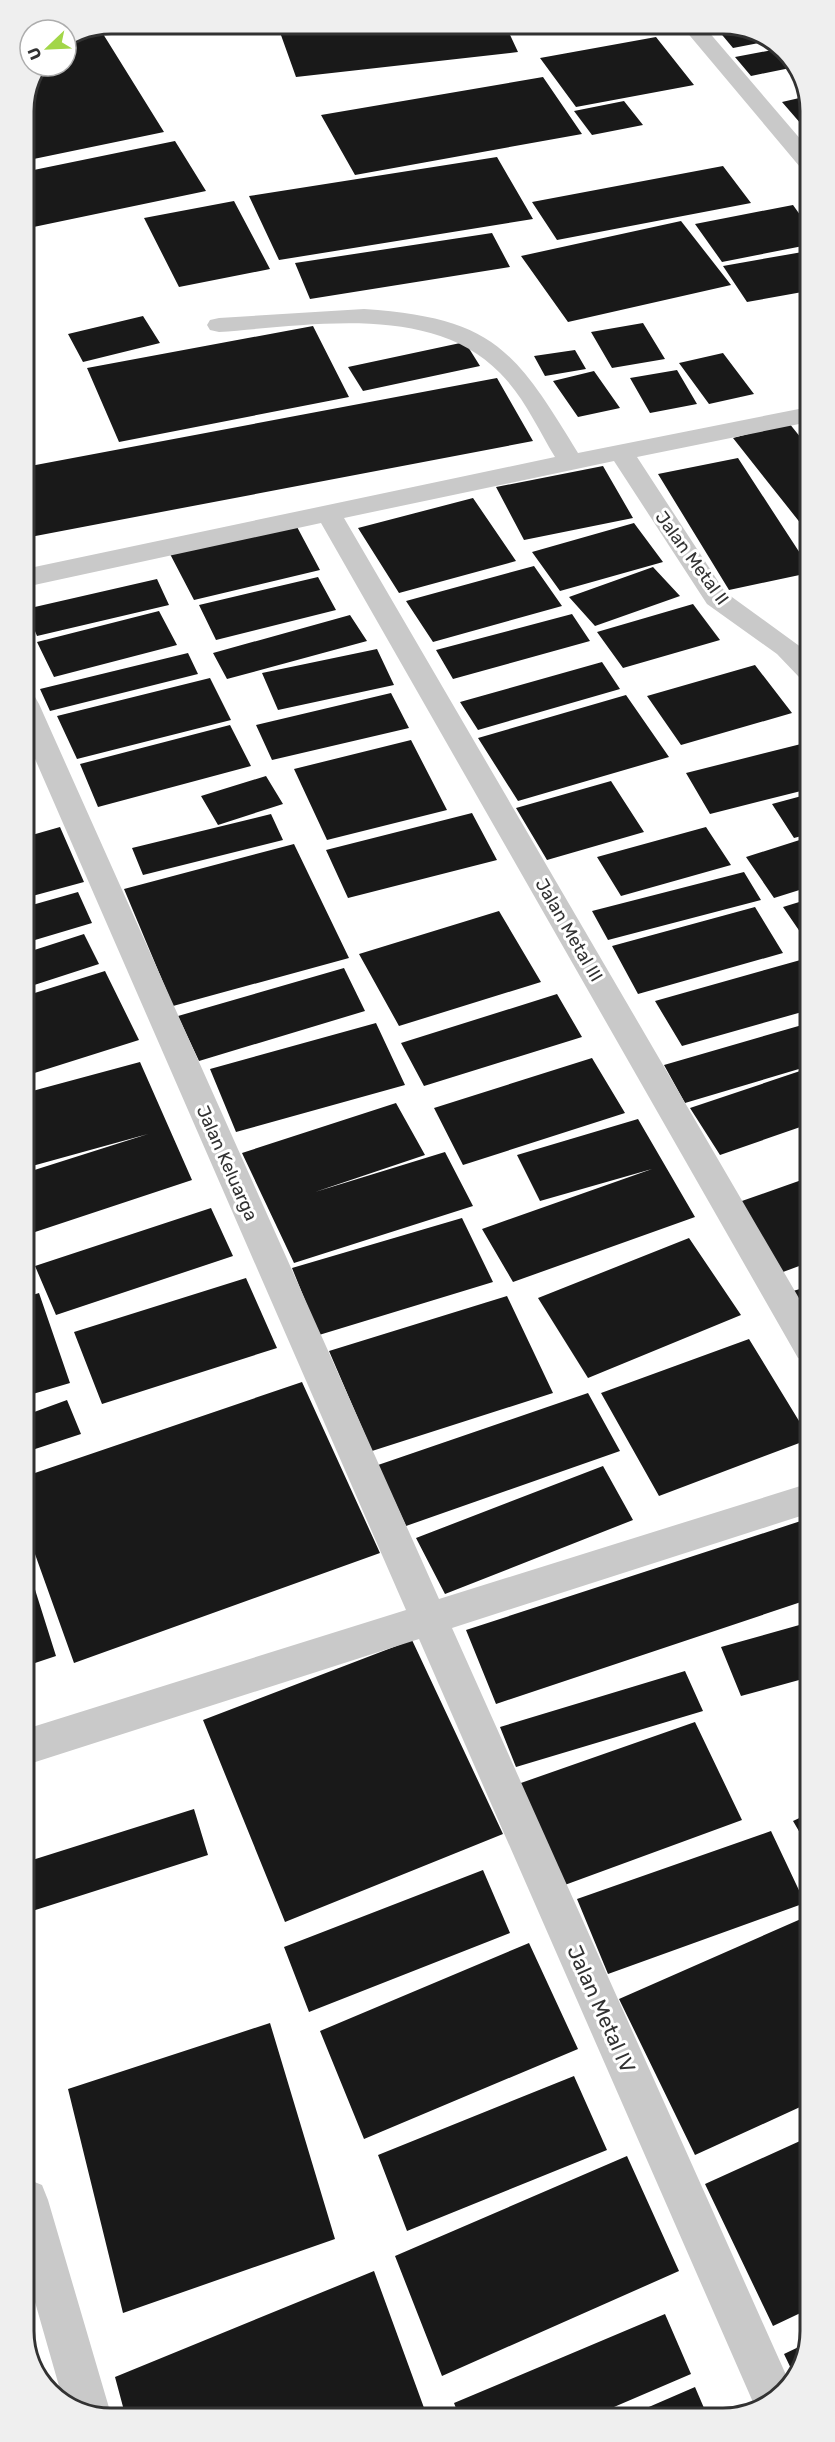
<svg xmlns="http://www.w3.org/2000/svg" width="835" height="2442" font-family="Rubik,sans-serif">
<rect width="100%" height="100%" fill="#fff"/>
<path fill="#191919" d="M277 24H505L518 52 296 77Z
M713 24H730L769 41 733 48Z
M100 29 164 132 24 161V106L42 66H66V43Z
M656 37 694 85 576 107 540 58Z
M783 48 795 67 751 76 735 57Z
M543 77 582 134 355 175 321 115Z
M808 96V132L782 102Z
M624 101 643 125 592 135 574 111Z
M175 141 206 191 24 229V172Z
M497 157 533 219 279 260 249 196Z
M723 166 751 203 557 240 532 202Z
M234 201 270 269 179 287 144 218Z
M793 205 808 226V245L722 262 695 224Z
M681 221 731 285 568 322 521 256Z
M492 233 510 267 310 299 295 263Z
M808 251V291L747 302 723 266Z
M143 316 160 343 83 362 68 334Z
M643 323 665 359 612 368 591 332Z
M313 326 349 397 119 442 87 368Z
M465 342 480 366 363 391 348 367Z
M575 350 586 369 545 376 534 356Z
M723 353 754 394 709 404 679 363Z
M677 370 697 404 650 413 630 378Z
M594 371 620 408 578 417 553 381Z
M497 378 533 441 25 538V467Z
M789 423 809 448V534L733 438Z
M738 458 809 567V573L729 590 658 474Z
M603 466 633 518 524 540 496 487Z
M473 498 516 561 399 593 358 528Z
M634 523 663 562 560 591 532 552Z
M296 525 320 570 194 600 170 554Z
M534 566 562 606 433 642 406 601Z
M653 567 680 596 595 626 569 597Z
M318 577 336 610 216 640 199 605Z
M157 579 169 605 37 636 26 609Z
M693 604 720 640 623 668 597 632Z
M159 611 177 645 54 677 37 642Z
M572 614 590 641 453 679 436 650Z
M350 615 367 641 227 679 213 653Z
M377 649 394 685 278 710 262 673Z
M188 653 198 674 50 711 40 689Z
M602 662 620 689 478 730 460 702Z
M755 665 792 713 681 745 647 696Z
M210 678 231 720 77 759 57 716Z
M391 693 409 728 272 760 256 725Z
M626 695 669 757 518 801 478 738Z
M230 725 251 766 98 807 80 764Z
M411 740 447 810 327 840 294 769Z
M809 742V789L710 814 686 773Z
M266 776 283 804 218 825 201 796Z
M611 781 644 832 547 860 516 808Z
M809 794V834L794 838 772 804Z
M472 813 497 860 348 898 326 850Z
M271 814 283 840 143 875 132 848Z
M60 827 84 882 25 898V837Z
M706 827 731 865 621 896 597 857Z
M809 837V887L774 898 746 857Z
M294 844 349 958 173 1006 124 889Z
M744 872 761 900 608 940 592 911Z
M78 892 92 923 25 943V907Z
M809 899V945L783 907Z
M755 907 783 953 638 994 612 946Z
M499 911 541 982 399 1026 359 954Z
M84 934 99 964 25 988V953Z
M804 959 809 967V1010L682 1046 655 1001Z
M344 968 365 1011 199 1061 178 1016Z
M105 971 139 1040 25 1076V996Z
M557 994 582 1037 424 1086 401 1043Z
M376 1023 405 1085 236 1132 210 1069Z
M809 1023V1066L685 1103 664 1065Z
M592 1058 625 1113 463 1165 434 1108Z
M140 1062 192 1180 26 1235 25 1173 148 1134 25 1168V1093Z
M809 1068V1124L720 1155 690 1108Z
M396 1103 425 1155 315 1192 445 1152 473 1206 294 1263 242 1153Z
M638 1119 695 1217 513 1282 482 1229 652 1169 540 1201 517 1155Z
M810 1177V1262L783 1272 739 1202Z
M211 1208 233 1256 56 1315 35 1266Z
M462 1218 493 1282 319 1335 292 1268Z
M689 1238 741 1315 588 1378 538 1298Z
M246 1278 277 1348 102 1404 74 1332Z
M810 1286V1321L793 1291Z
M39 1293 70 1383 26 1396V1297Z
M507 1296 553 1393 372 1451 329 1351Z
M749 1339 810 1439 659 1496 601 1393Z
M302 1382 380 1553 74 1663 26 1529V1476Z
M588 1393 620 1451 406 1526 378 1465Z
M67 1400 81 1434 26 1452V1415Z
M603 1466 633 1520 445 1594 416 1538Z
M810 1518V1599L496 1704 466 1630Z
M26 1561 56 1656 26 1666Z
M810 1622V1677L741 1696 721 1647Z
M412 1640 503 1834 285 1922 203 1720Z
M685 1671 703 1711 516 1767 500 1727Z
M695 1722 742 1820 562 1886 518 1784Z
M194 1809 208 1855 26 1913V1862Z
M810 1813V1850L793 1821Z
M771 1831 805 1903 608 1974 577 1899Z
M483 1870 510 1933 309 2012 284 1947Z
M810 1915 811 2102 695 2155 619 1999Z
M529 1943 578 2049 364 2139 320 2031Z
M270 2023 335 2239 123 2313 68 2089Z
M574 2076 607 2150 407 2231 378 2155Z
M811 2136V2308L773 2326 705 2184Z
M627 2156 679 2271 442 2376 395 2256Z
M374 2271 427 2416 126 2418 115 2377Z
M665 2314 691 2374 593 2416H459L454 2403Z
M807 2343 804 2352 795 2377 784 2354Z
M695 2387 707 2415 628 2416Z"/>
<g fill="none" stroke-linecap="round" stroke-linejoin="round">
<path fill="#c9c9c9" fill-rule="evenodd" d="M680 24H702L808 148V169L800 167Z
M364 309C493 318 514 348 578 453L809 407V422L637 457 725 592 809 653V679L799 677 777 654 707 604 614 461 344 518 810 1317V1362L798 1358 321 523 25 587V569L555 457C538 429 524 397 500 373 432 302 307 326 219 332L210 330 207 325 210 320 219 318Z
M25 695 35 697 39 704 439 1599 810 1483V1513L452 1628 791 2386 756 2409 419 1639 26 1765V1729L406 1610 25 736Z
M27 2179 42 2185 48 2200 110 2411 108 2418 63 2400 27 2274Z"/>
</g>
<g text-anchor="middle" stroke-width="6" stroke-linejoin="round" paint-order="stroke">
<g font-size="18" fill="#323232" stroke="#fff">
<text transform="translate(692 558) rotate(54)" y="6">Jalan Metal II</text>
<text transform="translate(569 930) rotate(60)" y="6">Jalan Metal III</text>
<text transform="translate(227 1163) rotate(66)" y="6">Jalan Keluarga</text>
</g>
<g font-size="21" fill="#323232" stroke="#fff">
<text transform="translate(601 2009) rotate(66)" y="7">Jalan Metal IV</text>
</g>
</g>
<path d="M0 0H835V2442H0ZM111 34H723A77 77 0 0 1 800 111V2331A77 77 0 0 1 723 2408H111A77 77 0 0 1 34 2331V111A77 77 0 0 1 111 34Z" fill="#efefef" fill-rule="evenodd"/>
<path fill="none" stroke="#323232" stroke-width="3" d="M111 34H723A77 77 0 0 1 800 111V2331A77 77 0 0 1 723 2408H111A77 77 0 0 1 34 2331V111A77 77 0 0 1 111 34Z"/>
<g transform="translate(48 48) rotate(247)"><circle r="28" fill="#ffffff" stroke="#adadad" stroke-width="1.5"/>
<path d="M0-4.5L10 22L0 15L-10 22Z" fill="#a2d648"/>
<text y="-9" font-size="16" font-weight="bold" text-anchor="middle" fill="#323232">U</text>
</g>
</svg>
